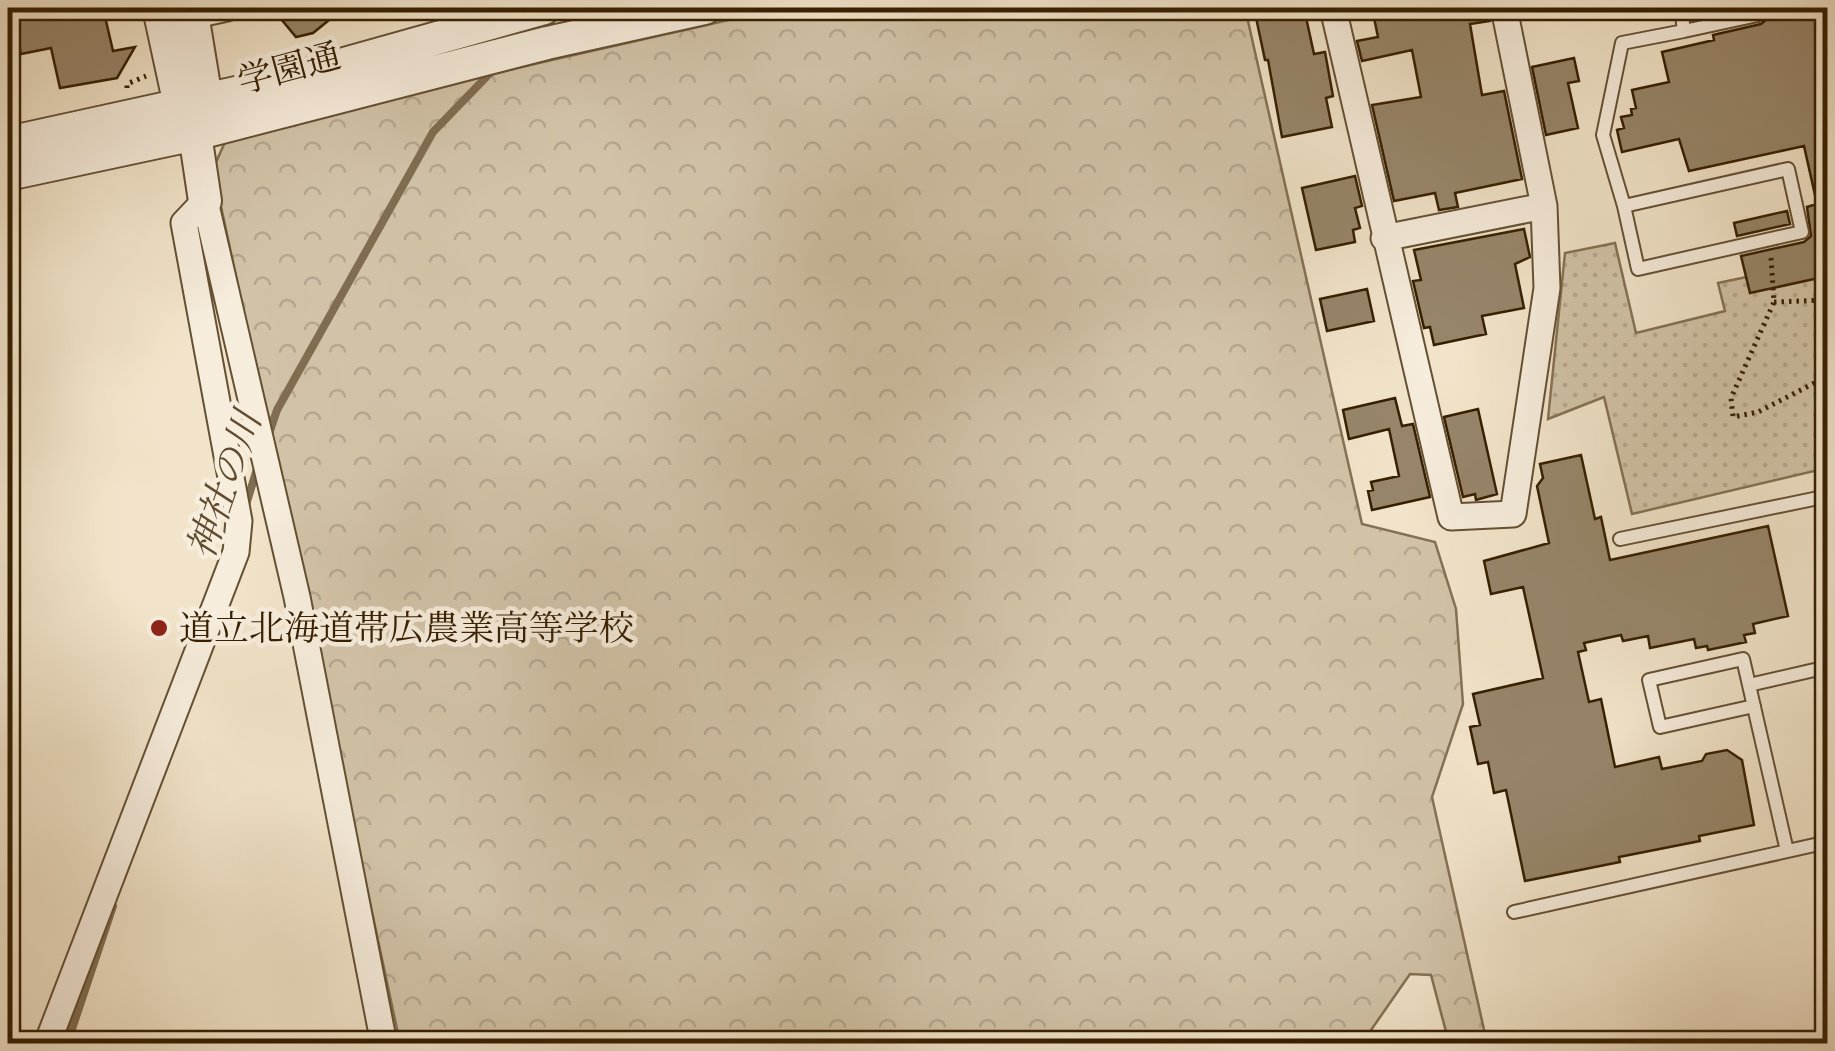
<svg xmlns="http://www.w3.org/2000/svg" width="1835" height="1051" font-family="'EB Garamond','Noto Serif JP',serif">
<defs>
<pattern id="forest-crowns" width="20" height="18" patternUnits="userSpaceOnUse" patternTransform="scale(2.5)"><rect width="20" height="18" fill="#d2c3a8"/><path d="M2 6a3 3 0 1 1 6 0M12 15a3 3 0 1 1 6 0" fill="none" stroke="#b5a78f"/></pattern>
<pattern id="park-dots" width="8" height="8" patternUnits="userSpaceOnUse" patternTransform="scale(2.5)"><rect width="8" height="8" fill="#d2c3a8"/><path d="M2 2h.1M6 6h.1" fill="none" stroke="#b5a78f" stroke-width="1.8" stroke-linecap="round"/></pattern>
</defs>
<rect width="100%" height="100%" fill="#f2e4ca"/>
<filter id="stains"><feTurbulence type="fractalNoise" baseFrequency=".002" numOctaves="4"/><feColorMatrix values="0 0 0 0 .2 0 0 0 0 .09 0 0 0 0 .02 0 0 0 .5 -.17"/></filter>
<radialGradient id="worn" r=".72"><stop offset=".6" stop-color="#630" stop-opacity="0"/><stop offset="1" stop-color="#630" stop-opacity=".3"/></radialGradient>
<path fill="url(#forest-crowns)" stroke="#847154" stroke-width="2.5" d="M782 8H1245L1362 524 1435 542 1456 609 1463 704 1432 797 1487 1043H1449L1431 975 1410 974 1362 1043H400L213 169 229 133Z"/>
<path fill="url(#park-dots)" stroke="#847154" stroke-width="2.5" d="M1615 243 1636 333 1725 311 1718 283 1827 260V468L1632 514 1604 397 1548 419 1565 253Z"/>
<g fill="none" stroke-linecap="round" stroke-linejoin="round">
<path stroke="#806d51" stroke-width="8" d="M268 437 277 410 433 132 495 68
M245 508 257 469
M67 1044 113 906"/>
</g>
<path fill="#97856a" stroke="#351f01" stroke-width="2.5" d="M40 8H103L113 51 135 47 117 78 60 88 51 48 21 54 19 46 8 49V14Z
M272 8H344L313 33 296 37Z
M1254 8H1304L1314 54 1325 52 1333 96 1326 98 1332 127 1282 137 1268 60H1265Z
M1372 8H1488L1490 21 1470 24 1482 95 1504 91 1522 179 1455 193 1458 207 1439 210 1435 193 1394 201 1372 105 1421 97 1412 50 1362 61 1357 41 1378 37Z
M1767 8H1828V276L1750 293 1741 256 1804 242 1811 236 1807 207 1817 204 1804 146 1689 171 1679 139 1622 152 1617 130 1624 128 1621 117 1632 115 1631 109 1636 108 1632 90 1669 82 1662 52 1714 40 1713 35 1761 24 1768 18Z
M1574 58 1579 81 1568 83 1578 128 1546 135 1532 67Z
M1355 176 1362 206 1355 208 1360 228 1353 230 1355 242 1316 250 1302 188Z
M1787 211 1790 224 1737 236 1734 223Z
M1524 229 1530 257 1515 264 1524 308 1482 316 1486 334 1434 345 1430 327 1424 328 1413 281 1421 280 1414 250Z
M1367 289 1374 321 1327 331 1320 299Z
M1395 398 1402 426 1413 424 1430 497 1372 510 1368 491 1373 490 1371 482 1399 476 1389 429 1349 439 1343 410Z
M1478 409 1497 494 1476 500 1475 494 1463 497 1444 417Z
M1581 455 1595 519 1601 517 1610 560 1768 526 1788 616 1753 624 1755 633 1744 635 1746 642 1708 650 1707 646 1696 648 1694 639 1650 648 1648 636 1623 641 1621 635 1584 643 1586 650 1578 652 1589 702 1601 699 1615 767 1659 757 1662 769 1702 761 1706 754 1727 750 1742 760 1754 825 1699 836 1700 841 1619 857 1620 862 1525 881 1506 790 1494 793 1488 762 1478 764 1470 727 1480 725 1473 694 1543 678 1523 587 1491 594 1484 561 1549 543 1537 486 1543 478 1540 464Z"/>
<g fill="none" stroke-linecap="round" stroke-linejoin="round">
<g stroke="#645033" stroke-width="16">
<path id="service" d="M1684 31 1758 15 1757 8
M1788 169 1802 232 1638 269 1624 206Z
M1624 206 1603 135 1622 43 1684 31 1681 8
M1620 539 1828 496
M1749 685 1743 659 1649 680 1660 727 1754 706
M1787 851 1749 685 1823 668
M1514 912 1828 842"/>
</g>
<g stroke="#645033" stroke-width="29">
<path id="minor" d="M1333 8 1451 517 1513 514 1547 288 1544 206 1504 8
M177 19 227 8
M205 201 297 597 384 1044
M1384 238 1544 206
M47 1044 236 552 239 521 184 223 205 201"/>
</g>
<g stroke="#645033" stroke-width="36">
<path id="tertiary" d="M159 8 180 105 195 134 205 201
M191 8 206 99 200 120
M8 143 259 88 544 8
M8 174 195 134 547 43 705 8"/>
</g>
<path stroke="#351f01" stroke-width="5" stroke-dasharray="2.5 5" stroke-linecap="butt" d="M127 88V84L146 76
M1771 258 1774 302 1731 398 1733 417 1758 412 1828 376
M1774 302 1828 300"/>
<use href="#service" stroke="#f7eddd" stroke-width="12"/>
<use href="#minor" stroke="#f7eddd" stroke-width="25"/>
<use href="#tertiary" stroke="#f7eddd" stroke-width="32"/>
</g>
<circle fill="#8f2418" stroke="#f7eddd" stroke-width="4" cx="159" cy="628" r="10"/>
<g text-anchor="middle" stroke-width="9" stroke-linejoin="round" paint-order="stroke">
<g font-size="35" fill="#351f01" stroke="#f7eddd">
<text transform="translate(289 68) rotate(-15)" y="12">学園通</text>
</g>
<g font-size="35" fill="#351f01" stroke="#f7eddd" text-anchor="start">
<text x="179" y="640">道立北海道帯広農業高等学校</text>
</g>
<g font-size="38" font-style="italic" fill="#614c30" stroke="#f7eddd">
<text transform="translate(224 485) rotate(-71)" y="13">神社の川</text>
</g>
</g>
<rect width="1835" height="1051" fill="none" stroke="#f2e4ca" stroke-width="40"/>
<rect x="10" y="10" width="1815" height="1031" fill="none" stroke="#351f01" stroke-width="5"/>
<rect x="20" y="20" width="1795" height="1011" fill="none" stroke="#351f01" stroke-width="2.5"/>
<rect width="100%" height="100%" filter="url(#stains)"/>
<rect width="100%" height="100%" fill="url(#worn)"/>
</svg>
